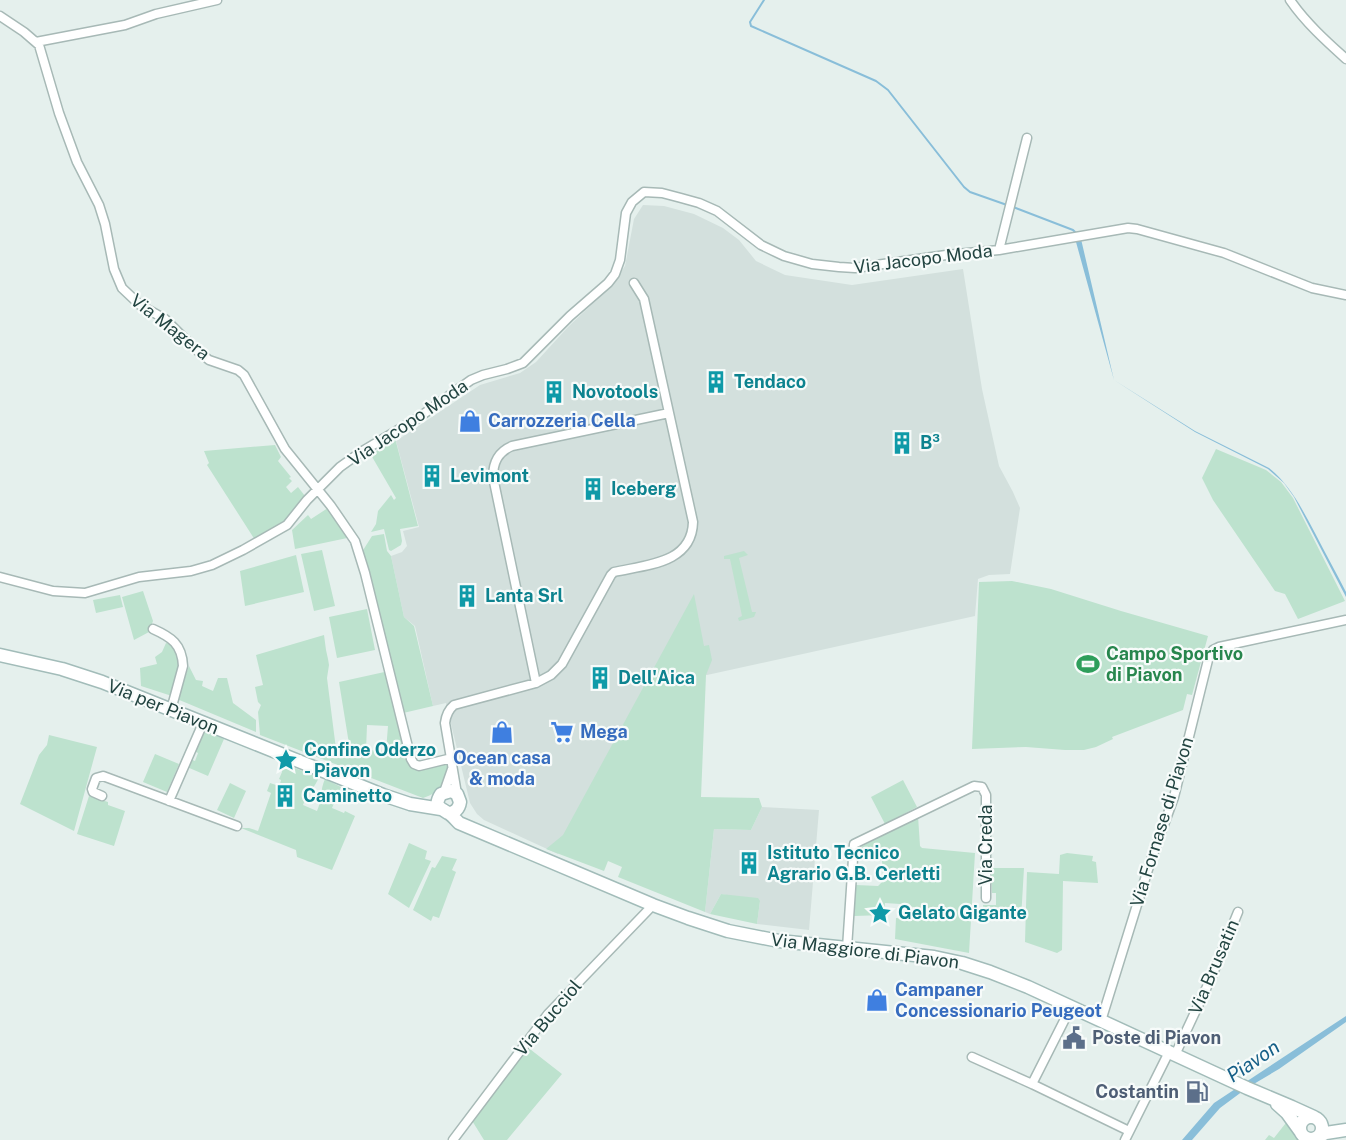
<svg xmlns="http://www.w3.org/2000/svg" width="1346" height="1140" font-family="'Public Sans',sans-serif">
<rect width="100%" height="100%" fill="#e5f0ed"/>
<path fill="#d3e0dd" d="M643 205 664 206 694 214 723 228 739 240 756 261 785 275 852 285 963 269 982 389 999 466 1013 492 1020 508 1010 574 989 575 978 579 975 616 707 675 667 670 558 854 484 820 477 814 470 803 446 703 433 706 415 626 404 617 391 556 402 552 407 546 403 531 419 527 396 441 480 385 520 373 536 362 568 327 611 286 625 266 634 219Z
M762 807 819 810 809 930 757 924 760 901 721 894 710 914 705 912 714 829 751 830Z"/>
<path fill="#bde2ce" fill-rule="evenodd" d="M395 438 418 526 400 529 402 541 401 545 391 551 389 550 384 529 371 532 376 524 378 511 391 495 394 500 396 498 371 455Z
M275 445 281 457 278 461 291 477 289 478 292 481 286 487 291 493 298 487 305 496 292 517 255 540 207 465 209 463 204 451Z
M1216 449 1266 470 1281 482 1293 498 1345 601 1298 619 1285 594 1275 591 1213 500 1202 478Z
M331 506 352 537 295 549 292 530 308 515 311 519Z
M384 534 387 551 391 556 404 617 414 626 433 706 399 714 414 764 447 759C448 779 444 791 423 798L260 735 258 712 261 705 258 702 255 687 263 685 256 655 324 635 326 650 328 659 329 665 327 678 336 749 350 750 339 682 389 671 360 555 372 536ZM367 725 388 726 386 751 366 750Z
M322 550 335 606 314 611 301 554Z
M744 551 748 555 739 558 752 612H756L754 617 739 621 738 618 742 616 730 559H724V556Z
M296 555 304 592 245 606 240 571Z
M1012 581 1051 589 1121 611 1208 636 1192 695 1187 694 1183 710 1112 737 1113 739 1096 747 1084 750H1065L1026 747 972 749 979 582Z
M143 591 153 621 149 632 134 640 122 597Z
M694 594 704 646 709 645 712 660 706 675 701 797 759 798 762 807 751 830 714 829 705 912 618 877 622 867 608 861 604 871 546 849 563 835Z
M120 595 123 607 96 613 93 600Z
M367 609 375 650 337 658 329 617Z
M166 643 177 645 182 658 175 697 141 686 140 668 157 664 155 657 162 652Z
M189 666 196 680 203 681 202 686 213 691 218 678H227L233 703 256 720V732L177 699Z
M203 730 224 739 208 776 187 767 190 759 195 761 198 753 194 751Z
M49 735 97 747 74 831 20 804 39 755 47 745Z
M155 754 179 764 167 792 143 782Z
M281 763 319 777C315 788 307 793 303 805L317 811C322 800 320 790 325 779L341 787 332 808 344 813 345 811 355 816 332 870 297 857 296 850 241 828H249L258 831 271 793 267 791 270 783 276 785 277 783 280 784 281 780 279 779 282 772Z
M903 780 917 807 885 824 871 797Z
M230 783 246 791 234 818 217 810Z
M89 796 108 802V805L125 811 114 846 77 834Z
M918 816 920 846 922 848 975 853 969 953 895 939 896 918 929 920V909H914V907L900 906V904L885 903 884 915 854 916 856 885 878 886 883 881 882 860 858 859 859 848Z
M409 843 427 851 425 859 431 861 409 908 388 894Z
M1067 853 1093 856 1092 861 1096 862 1098 883 1063 881 1062 950 1057 953 1025 942 1027 872 1059 874 1060 855Z
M442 856 457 859 452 870 456 872 439 918 433 916 431 921 413 910 432 867 435 868Z
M991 868H1024L1021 919H983V905H996V893H992Z
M721 894 758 898 760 901 757 924 710 914Z
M526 1046 562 1074 507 1140H484L471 1119Z
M1289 1119 1299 1140H1265L1269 1135 1274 1138Z"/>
<path fill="#89bed9" d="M1081 239 1114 380 1195 431 1269 468C1291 486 1302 509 1315 533 1325 553 1336 572 1346 592V597L1294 497 1284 483 1268 469 1195 432 1114 380 1076 242Z
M1346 1016V1022L1279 1069 1247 1088 1220 1108 1192 1140H1182L1214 1103Z"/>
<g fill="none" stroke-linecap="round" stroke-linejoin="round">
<path stroke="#89bed9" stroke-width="2" d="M764 0 750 22 751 26 876 81 888 90 964 187 970 192 1007 205
M1013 207 1073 230 1077 234"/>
<g stroke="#a7b9b6" stroke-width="11">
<path id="minor" d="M1290 0C1305 22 1326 41 1346 59
M0 16 24 32 39 45 59 113 77 162 99 205 105 224 114 269 122 288 140 305 165 319 194 348 209 360 238 370 244 375 285 449 331 506 355 541 365 573 411 759 414 764 419 766 452 758
M36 42 125 25 156 14 217 0
M999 250 1027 138
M0 577 53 591 85 593 139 577 191 571 212 565 243 550 287 525 307 500 340 467 361 452 418 418 471 380 483 375 507 369 523 363 570 316 608 283 615 274 620 260 626 213 632 202 644 192 662 193 681 198 699 203 717 211 761 245 784 256 812 264 839 267 855 268 946 255 999 250 1128 228 1137 229 1224 253 1312 288 1346 295
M153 629C171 637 182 644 183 666L171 710
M536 683 493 477C493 462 498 452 512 446L669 413
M444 792 452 769
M457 794 445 723C446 715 448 710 454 705L536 683 551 675 562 664 611 575 614 572C645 565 692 564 693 522L644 299 634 283
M102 796 93 792 92 789 96 778 103 776 237 826
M169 801 203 723
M847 948 854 844 974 786 982 787 986 795V898
M1071 1007 1032 1084 1129 1131
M1101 1021 1150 863 1174 797 1209 656 1213 650 1219 647 1346 620
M1175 1055 1212 976 1238 912
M972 1057 1032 1084
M453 1140 548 1014 653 905
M1125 1140 1169 1052"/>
</g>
<g stroke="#a2bcb9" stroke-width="15">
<path id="secondary" d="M0 655 62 669 102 682 383 795 410 804 441 809
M448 813C455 813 459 809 460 802L457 794 451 791 441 794C434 805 438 807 448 813 452 815 456 820 459 823L653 905 688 918 728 931 779 941 934 957 962 963 990 972 1028 987 1247 1088 1292 1107 1314 1117
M1277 1104 1287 1113 1300 1131
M1300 1128a11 11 0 1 1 22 0a11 11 0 1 1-22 0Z
M1320 1136 1326 1133 1346 1130"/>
</g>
<use href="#minor" stroke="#fff" stroke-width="8"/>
<use href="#secondary" stroke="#fff" stroke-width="12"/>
</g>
<defs>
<g id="building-bare" transform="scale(1.8)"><path d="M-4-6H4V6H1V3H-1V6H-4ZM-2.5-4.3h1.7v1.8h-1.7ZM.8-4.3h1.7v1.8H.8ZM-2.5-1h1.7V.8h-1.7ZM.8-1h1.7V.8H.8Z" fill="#0f9aa8" stroke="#f7fbfa" stroke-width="2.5" paint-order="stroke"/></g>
<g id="shop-bare" transform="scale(1.8)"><path d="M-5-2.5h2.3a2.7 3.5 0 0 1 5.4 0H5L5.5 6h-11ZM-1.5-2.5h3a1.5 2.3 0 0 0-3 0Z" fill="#3f7fe0" stroke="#f7fbfa" stroke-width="2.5" paint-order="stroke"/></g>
<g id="stadium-bare" transform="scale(1.8)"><path d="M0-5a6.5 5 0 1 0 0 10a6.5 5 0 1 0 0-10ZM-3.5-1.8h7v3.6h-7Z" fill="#2e9e5b" stroke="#f7fbfa" stroke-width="2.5" paint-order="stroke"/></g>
<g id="supermarket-bare" transform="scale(1.8)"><path d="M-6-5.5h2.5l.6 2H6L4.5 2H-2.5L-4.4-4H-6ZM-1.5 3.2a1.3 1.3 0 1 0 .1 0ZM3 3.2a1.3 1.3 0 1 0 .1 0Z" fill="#3f7fe0" stroke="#f7fbfa" stroke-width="2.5" paint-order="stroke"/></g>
<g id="sight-bare" transform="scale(1.8)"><path d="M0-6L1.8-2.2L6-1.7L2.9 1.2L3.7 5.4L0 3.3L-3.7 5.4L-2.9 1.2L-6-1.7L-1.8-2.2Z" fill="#0f9aa8" stroke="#f7fbfa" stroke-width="2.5" paint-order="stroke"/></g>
<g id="civic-bare" transform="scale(1.8)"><path d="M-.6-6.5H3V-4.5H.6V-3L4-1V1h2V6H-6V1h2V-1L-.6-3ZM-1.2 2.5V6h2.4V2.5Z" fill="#5c6f8a" stroke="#f7fbfa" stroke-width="2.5" paint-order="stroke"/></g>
<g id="fuel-bare" transform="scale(1.8)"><path d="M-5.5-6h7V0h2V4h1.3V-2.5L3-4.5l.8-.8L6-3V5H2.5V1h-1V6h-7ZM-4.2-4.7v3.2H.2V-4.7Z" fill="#5c6f8a" stroke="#f7fbfa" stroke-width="2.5" paint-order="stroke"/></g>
</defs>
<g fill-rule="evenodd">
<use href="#building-bare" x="716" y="382"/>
<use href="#building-bare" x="554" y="392"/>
<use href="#shop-bare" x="470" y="421"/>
<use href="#building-bare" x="902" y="443"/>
<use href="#building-bare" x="432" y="476"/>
<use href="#building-bare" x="593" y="489"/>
<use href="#building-bare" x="467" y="596"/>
<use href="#stadium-bare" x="1088" y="664"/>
<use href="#building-bare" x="600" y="678"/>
<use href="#shop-bare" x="502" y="732"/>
<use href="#supermarket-bare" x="562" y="732"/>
<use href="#sight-bare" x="286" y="760"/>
<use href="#building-bare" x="285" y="796"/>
<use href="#building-bare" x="749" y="863"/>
<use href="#sight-bare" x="880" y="913"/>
<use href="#shop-bare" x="877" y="1000"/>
<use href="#civic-bare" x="1074" y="1038"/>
<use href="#fuel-bare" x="1197" y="1092"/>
</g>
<g text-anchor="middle" stroke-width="4.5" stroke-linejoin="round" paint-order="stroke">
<g font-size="18" fill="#224441" stroke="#f7fbfa">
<text transform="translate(923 259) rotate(-7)" y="6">Via Jacopo Moda</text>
<text transform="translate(170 327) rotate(38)" y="6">Via Magera</text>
<text transform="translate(408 423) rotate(-34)" y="6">Via Jacopo Moda</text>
<text transform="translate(163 707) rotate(22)" y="6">Via per Piavon</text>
<text transform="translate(1162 822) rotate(-73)" y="6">Via Fornase di Piavon</text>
<text transform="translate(986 845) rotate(-90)" y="6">Via Creda</text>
<text transform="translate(865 951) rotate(7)" y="6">Via Maggiore di Piavon</text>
<text transform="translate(1214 967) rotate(-67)" y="6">Via Brusatin</text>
<text transform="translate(548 1018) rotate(-50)" y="6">Via Bucciol</text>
</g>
<g font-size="18" font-weight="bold" fill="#0d838f" stroke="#f7fbfa" text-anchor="start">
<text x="734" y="388">Tendaco</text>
<text x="572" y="398">Novotools</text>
<text x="920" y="449">B³</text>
<text x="450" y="482">Levimont</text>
<text x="611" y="495">Iceberg</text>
<text x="485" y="602">Lanta Srl</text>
<text x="618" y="684">Dell'Aica</text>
<text x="304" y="756">Confine Oderzo<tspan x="304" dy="21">- Piavon</tspan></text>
<text x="303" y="802">Caminetto</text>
<text x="767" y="859">Istituto Tecnico<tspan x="767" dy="21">Agrario G.B. Cerletti</tspan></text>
<text x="898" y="919">Gelato Gigante</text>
</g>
<g font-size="18" font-weight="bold" fill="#366cbe" stroke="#f7fbfa" text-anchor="start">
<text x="488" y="427">Carrozzeria Cella</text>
<text x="580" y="738">Mega</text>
<text x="502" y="764" text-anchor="middle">Ocean casa<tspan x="502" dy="21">&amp; moda</tspan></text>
<text x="895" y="996">Campaner<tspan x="895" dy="21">Concessionario Peugeot</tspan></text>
</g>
<g font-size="18" font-weight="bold" fill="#27864d" stroke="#f7fbfa" text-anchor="start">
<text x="1106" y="660">Campo Sportivo<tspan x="1106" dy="21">di Piavon</tspan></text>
</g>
<g font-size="18" font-weight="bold" fill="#4e5e75" stroke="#f7fbfa" text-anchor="start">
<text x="1092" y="1044">Poste di Piavon</text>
<text x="1179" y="1098" text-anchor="end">Costantin</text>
</g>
<g font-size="20" font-style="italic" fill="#155f87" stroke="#f7fbfa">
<text transform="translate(1253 1061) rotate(-34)" y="7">Piavon</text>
</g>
</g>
</svg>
